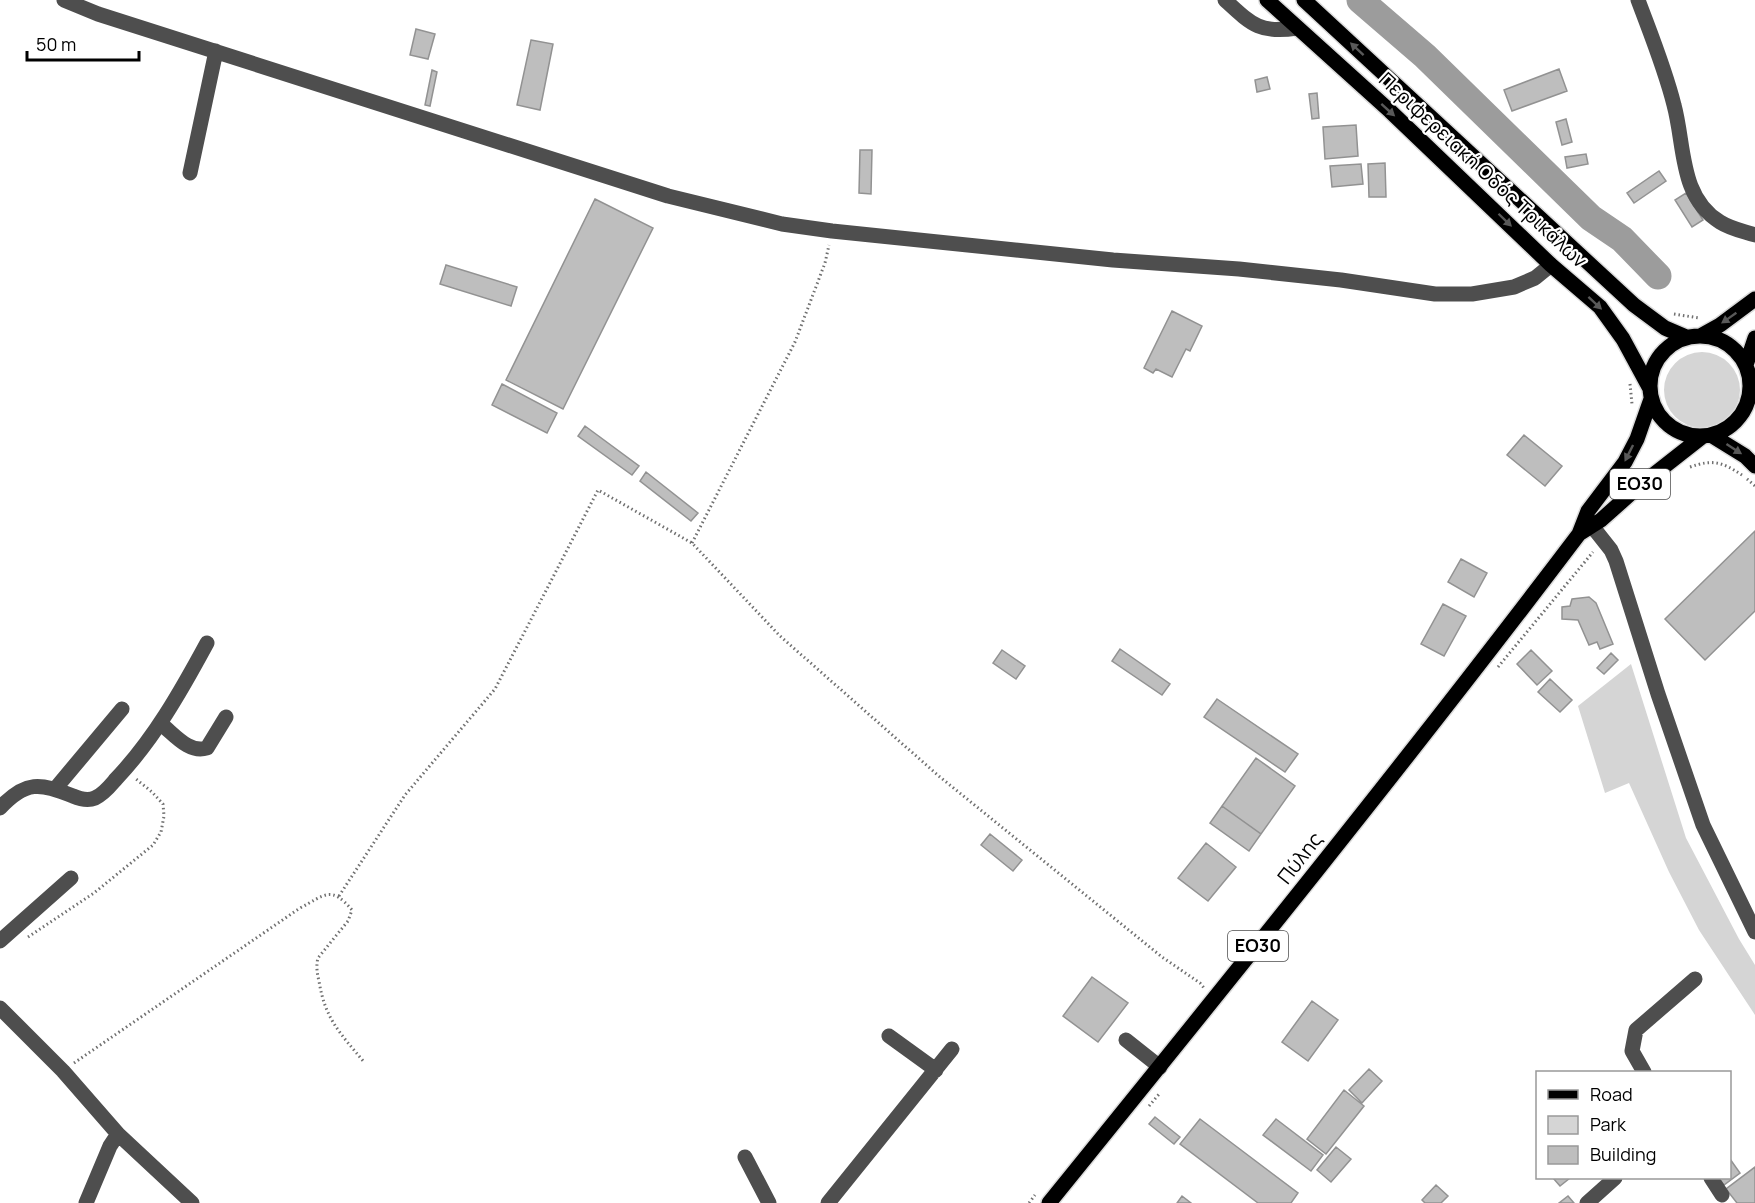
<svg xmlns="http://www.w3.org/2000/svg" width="1755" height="1203" font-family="Manrope,sans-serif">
<rect width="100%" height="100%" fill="#fff"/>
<path fill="#d5d5d5" d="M1664 390a38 38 0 1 1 76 0a38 38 0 1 1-76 0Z
M1631 664 1686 838 1739 939 1755 965V1015L1699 930 1669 872 1629 783 1605 793 1578 706Z"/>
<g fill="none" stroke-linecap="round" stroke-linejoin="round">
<path stroke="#9c9c9c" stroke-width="27" d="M1360 0 1425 56 1591 218 1622 239 1658 276"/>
</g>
<path fill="#bebebe" stroke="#929292" stroke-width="1.5" d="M416 29 435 34 428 59 410 55Z
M531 40 553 44 540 110 517 105Z
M1559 69 1567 91 1512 111 1504 90Z
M432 70 437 72 430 106 425 105Z
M1267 77 1270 89 1257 92 1255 80Z
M1317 93 1319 118 1312 119 1309 94Z
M1566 119 1572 142 1562 145 1556 122Z
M1356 125 1358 156 1325 159 1323 127Z
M860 150H872L871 194 859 193Z
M1586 154 1588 164 1567 168 1565 157Z
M1385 163 1386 197H1369L1368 164Z
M1361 164 1363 184 1332 187 1330 166Z
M1659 171 1666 181 1634 203 1627 193Z
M1686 193 1703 220 1692 227 1675 200Z
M595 199 653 228 563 409 506 380Z
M446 265 517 287 511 306 440 284Z
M1172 311 1202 326 1190 351 1186 349 1172 377 1156 369 1153 373 1144 368Z
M502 384 557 413 547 433 492 405Z
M585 426 639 466 632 475 578 436Z
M1524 435 1562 466 1545 486 1507 455Z
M646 472 698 513 691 521 640 481Z
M1755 531V611L1705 660 1665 619Z
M1461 559 1487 573 1474 597 1448 582Z
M1589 597 1596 603 1613 644 1600 649 1597 642 1589 645 1578 620 1562 619V607L1570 606 1572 599Z
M1443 604 1466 616 1444 656 1421 644Z
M1120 649 1170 684 1162 695 1112 661Z
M1002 650 1025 666 1016 679 993 663Z
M1531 650 1552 671 1537 685 1517 664Z
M1611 653 1618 660 1604 674 1597 668Z
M1550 679 1572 700 1560 712 1538 692Z
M1217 699 1298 754 1285 772 1204 717Z
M1256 758 1295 786 1261 834 1222 806Z
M1222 806 1261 834 1249 851 1210 823Z
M990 834 1022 860 1013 871 981 845Z
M1206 843 1236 867 1208 901 1178 878Z
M1092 977 1128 1003 1098 1042 1063 1016Z
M1312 1001 1338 1020 1308 1061 1282 1042Z
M1369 1069 1382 1081 1362 1103 1349 1090Z
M1344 1090 1364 1106 1326 1154 1307 1139Z
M1155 1117 1180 1137 1174 1144 1149 1124Z
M1200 1119 1298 1193 1291 1203H1258L1180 1144Z
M1276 1119 1323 1155 1311 1171 1263 1135Z
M1336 1147 1351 1159 1331 1182 1317 1170Z
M1730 1159 1740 1173 1724 1185 1718 1178H1730Z
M1755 1167V1203H1737L1726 1189Z
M1553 1178H1570L1560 1186Z
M1436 1185 1448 1196 1441 1203H1425L1422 1200Z
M1182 1196 1191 1203H1177Z
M1568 1196 1574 1203H1559Z"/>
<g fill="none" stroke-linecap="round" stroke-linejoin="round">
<g stroke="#dbdbdb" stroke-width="18">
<path id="major" d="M1267 0 1390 111 1551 265 1600 307 1623 339 1649 387
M1304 0 1634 305 1665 328 1686 337
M1702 335 1720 325 1755 299
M1650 386a50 50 0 1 1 100 0a50 50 0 1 1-100 0Z
M1746 365 1755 338
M1711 435 1745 456 1755 466
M1579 534 1601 520 1638 487 1703 436
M1049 1203C1228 982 1407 761 1579 534L1588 511 1625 462 1637 439 1651 399"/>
</g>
<path stroke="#707070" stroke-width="3" stroke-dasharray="1.5 3" stroke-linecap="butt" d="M1674 314 1699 318
M1630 384 1632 404
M1690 467C1713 459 1722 462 1742 475
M1747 479 1755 486
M692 543 795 342 825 263 829 245
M1498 667 1593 552
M339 896 405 795 495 689 598 490 692 543 780 636 940 777 1162 957 1200 983 1204 988
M28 937 94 893 153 845 161 832 164 816 163 804 152 792 136 779
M74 1063 300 908C325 895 331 885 352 910L348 921 318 958C316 966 317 973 319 981 325 1019 340 1033 364 1062
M1149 1106 1160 1093
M1029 1203 1035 1195"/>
<path stroke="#4e4e4e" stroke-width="15" d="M64 0 98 14 668 196 782 224 832 231 1113 260 1239 269 1341 280 1435 294H1472L1514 287 1535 278 1551 265
M1225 0C1251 24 1260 34 1297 28
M1638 0C1651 35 1665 69 1674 105 1685 145 1679 197 1720 222 1731 229 1743 231 1755 235
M190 173 216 51
M1592 526 1611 550 1616 561 1658 694 1703 825 1755 932
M161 724C174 734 189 754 207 748L226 717
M55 789 122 709
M0 808C26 780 40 783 73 796 80 799 88 801 95 798 104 794 110 786 116 779 154 739 181 691 207 643
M0 941 71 878
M0 1008 63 1071 118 1134 192 1203
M889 1036 936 1070
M1126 1040 1160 1067
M1644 1072 1632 1051 1636 1030 1695 979
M745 1157 769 1203
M1711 1178 1722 1195
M86 1203 110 1146 118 1134
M828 1203 952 1049
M1587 1203 1615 1178"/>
<use href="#major" stroke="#000" stroke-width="15"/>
</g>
<defs><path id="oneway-solid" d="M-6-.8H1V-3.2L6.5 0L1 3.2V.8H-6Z" transform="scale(1.5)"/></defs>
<g fill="#595959">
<use href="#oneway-solid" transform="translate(1357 49) rotate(-137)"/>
<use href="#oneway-solid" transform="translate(1388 110) rotate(42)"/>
<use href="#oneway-solid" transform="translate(1505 220) rotate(44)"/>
<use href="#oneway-solid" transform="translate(1595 303) rotate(43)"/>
<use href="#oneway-solid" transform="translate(1729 318) rotate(145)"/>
<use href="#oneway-solid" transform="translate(1734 449) rotate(33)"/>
<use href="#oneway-solid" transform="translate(1629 453) rotate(117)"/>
</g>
<g text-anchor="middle" stroke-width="4.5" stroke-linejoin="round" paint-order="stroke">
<g fill="#fff" stroke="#4c4c4c" stroke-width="1.5">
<rect x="1610" y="469" width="60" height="30" rx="4.5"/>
<rect x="1228" y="931" width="60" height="30" rx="4.5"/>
</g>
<g font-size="18" font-weight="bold" fill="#000">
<text x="1640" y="490">ΕΟ30</text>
<text x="1258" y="952">ΕΟ30</text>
</g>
<g font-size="20" fill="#000" stroke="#fff">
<text transform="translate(1483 170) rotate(43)" y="7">Περιφερειακή Οδός Τρικάλων</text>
<text transform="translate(1300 858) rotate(-52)" y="7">Πύλης</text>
</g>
</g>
<rect x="1536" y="1071" width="195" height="108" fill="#ffffff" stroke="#999999" stroke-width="1.5"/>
<rect x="1548" y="1090" width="30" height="9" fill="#000000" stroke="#999999" stroke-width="1.5"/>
<text x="1590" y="1101" font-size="18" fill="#000000">Road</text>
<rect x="1548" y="1116" width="30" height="18" fill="#d5d5d5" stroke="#999999" stroke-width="1.5"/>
<text x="1590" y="1131" font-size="18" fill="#000000">Park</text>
<rect x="1548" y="1146" width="30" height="18" fill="#bebebe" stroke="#999999" stroke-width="1.5"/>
<text x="1590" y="1161" font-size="18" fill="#000000">Building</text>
<path d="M27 51v9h112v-9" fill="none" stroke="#000000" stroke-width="3"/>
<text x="36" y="51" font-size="18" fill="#000000" stroke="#ffffff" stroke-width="4.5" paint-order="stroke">50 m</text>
</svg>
